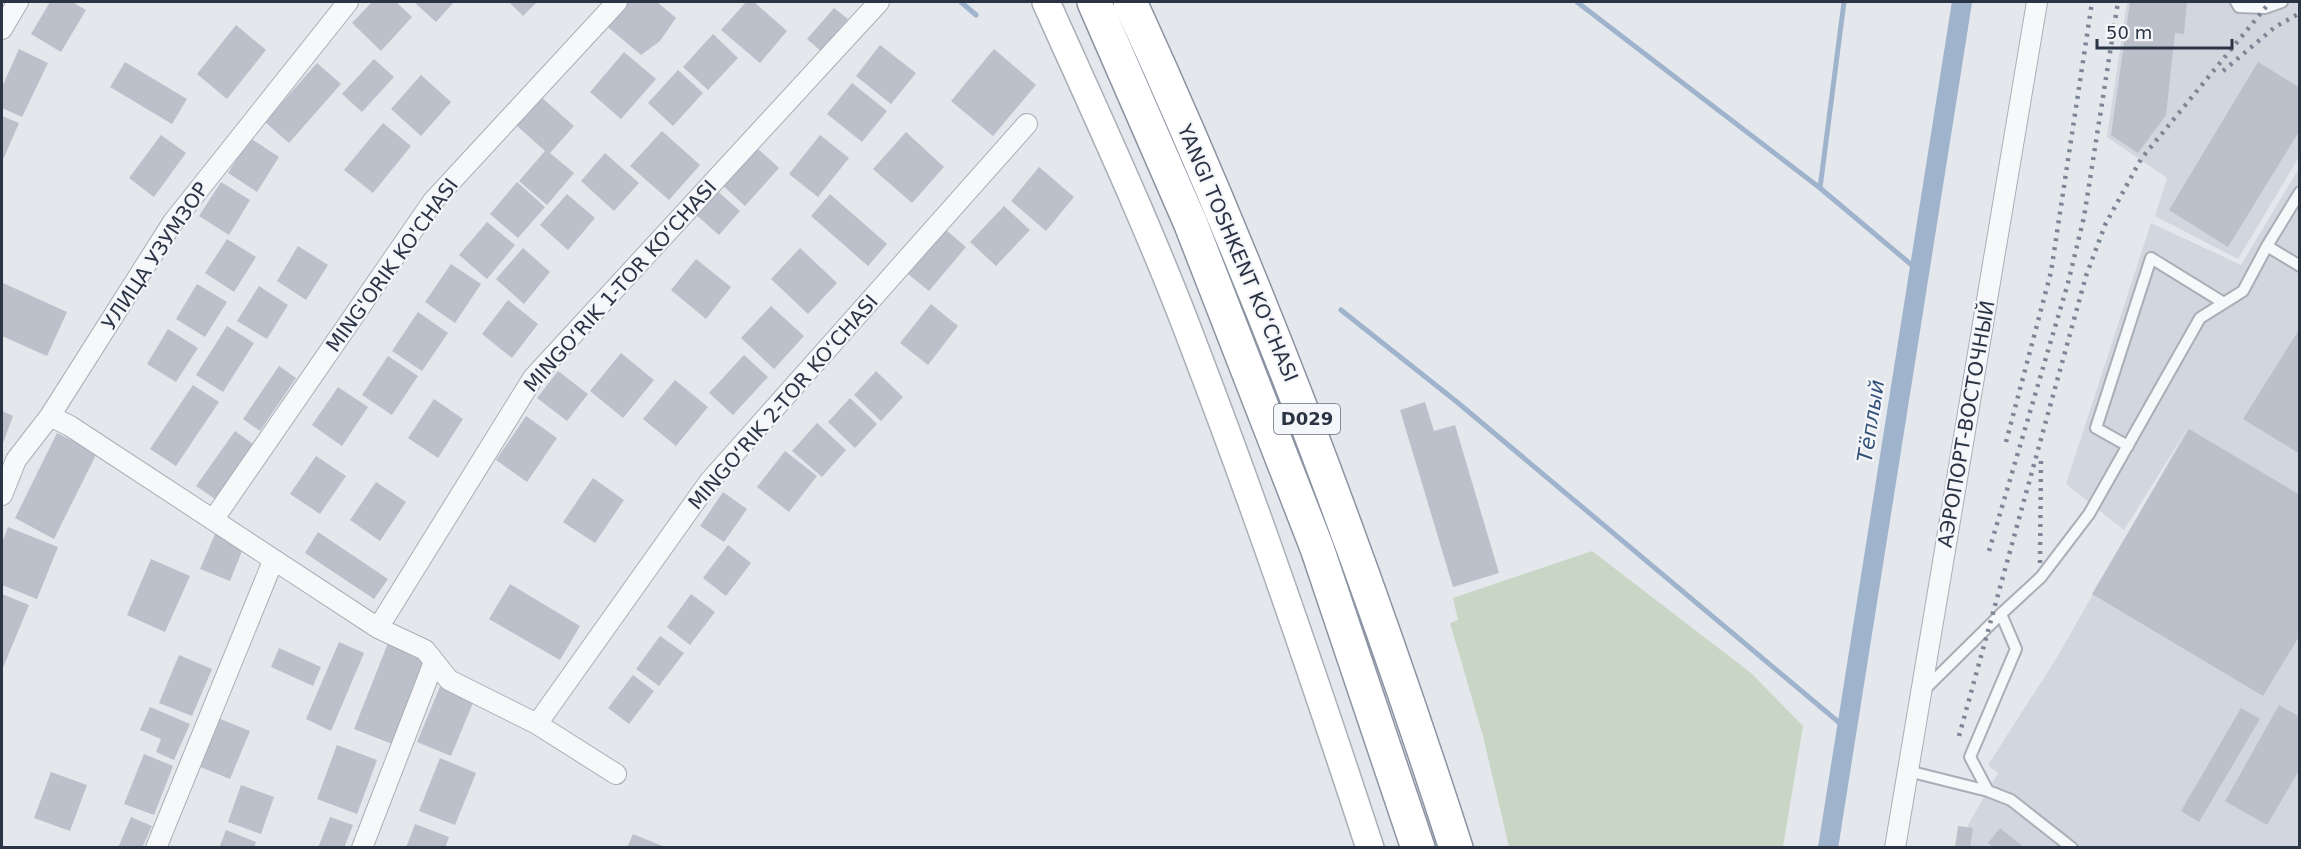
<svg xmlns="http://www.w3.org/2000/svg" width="2301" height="849" font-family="'DejaVu Sans',sans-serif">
<rect width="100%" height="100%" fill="#e4e7ec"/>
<path fill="#d2d6de" d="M2127 2H2299V157L2238 259 2155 216 2167 178 2107 137Z
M2299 168V847L1964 848 1968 825 1998 773 1988 765 2056 659 2189 426 2124 530 2066 484 2151 223 2241 265Z"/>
<path fill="#c9d6c5" d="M1592 551 1751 673 1803 726 1783 847H1509L1483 736 1450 623 1458 620 1453 598Z"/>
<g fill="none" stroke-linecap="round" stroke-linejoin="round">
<path stroke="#9fb4cc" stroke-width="5" d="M961 2 976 15
M1577 2 1820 188 1920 272
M1820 188 1844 2
M1341 310 1457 402 1848 730"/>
<path stroke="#9fb4cc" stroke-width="20" d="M1828 848 1962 2"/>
</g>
<path fill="#bbc0ca" d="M50 2H72L86 10 61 52 31 34Z
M372 2H396L412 17 381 51 352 23Z
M414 2H454L436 22Z
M509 2H537L523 16Z
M623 2H657L676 18 660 41 641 55 603 23Z
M746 2H754L787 31 760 63 721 30Z
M2130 2H2187L2184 34 2175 33 2166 115 2138 153 2111 135Z
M834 8 848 19 821 51 807 39Z
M236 25 266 50 227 99 197 74Z
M713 34 738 58 708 90 683 67Z
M880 45 916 73 891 104 856 76Z
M19 49 48 63 22 117 2 108V87Z
M994 49 1036 85 993 136 951 101Z
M624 52 656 79 621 119 590 92Z
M374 59 394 77 362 112 342 94Z
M125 62 187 99 172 124 110 87Z
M2258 62 2300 88V130L2228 247 2169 210Z
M317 63 341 84 289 143 265 122Z
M678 70 703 93 673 126 648 103Z
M421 75 451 102 421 136 391 109Z
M852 83 887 111 862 142 827 114Z
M541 97 574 126 550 153 574 173 547 205 519 181 545 151 516 125Z
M2 116 19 123 2 162Z
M383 123 411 146 373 193 344 170Z
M662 131 700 165 669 200 630 166Z
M906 132 944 167 912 203 873 169Z
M161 135 186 153 154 197 129 178Z
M820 135 849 158 818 197 789 174Z
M250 138 279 157 257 192 228 173Z
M756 147 779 168 745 206 721 184Z
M605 153 639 183 614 211 581 181Z
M1039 167 1074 197 1046 231 1011 201Z
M221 182 250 200 229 235 199 216Z
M517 182 545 207 518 238 490 214Z
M716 190 740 211 719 235 695 214Z
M567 194 595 218 568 250 540 225Z
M830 194 887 244 868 266 811 216Z
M1004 206 1030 230 996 266 970 242Z
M487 222 515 245 487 279 459 255Z
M946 230 966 247 929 291 908 274Z
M227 239 256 257 234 292 205 273Z
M298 246 328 265 306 300 277 281Z
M523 248 550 272 524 304 496 279Z
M800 248 837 283 808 314 771 279Z
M696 259 731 287 706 319 671 290Z
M451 264 481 284 455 323 425 302Z
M3 283 67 312 47 356 2 336Z
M197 284 227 302 205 337 176 319Z
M259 286 288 305 267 339 237 321Z
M508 300 538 324 512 358 482 334Z
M931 304 958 326 928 365 900 343Z
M771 306 804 336 774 369 741 338Z
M418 312 448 333 422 371 392 351Z
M227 326 254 343 223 392 196 375Z
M2300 328V454L2243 419Z
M168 329 198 348 176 382 147 364Z
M621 353 654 380 623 418 590 391Z
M744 355 768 377 733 415 709 393Z
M388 356 418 376 392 415 362 395Z
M279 366 296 378 260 431 243 419Z
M558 371 588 394 567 421 537 398Z
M876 371 903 397 881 421 854 395Z
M675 380 708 407 676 446 643 419Z
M193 385 219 402 176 466 150 449Z
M338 387 368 407 342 446 312 425Z
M850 398 877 424 855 448 828 422Z
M434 399 463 419 438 458 408 438Z
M1425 402 1434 431 1455 425 1499 573 1453 587 1400 410Z
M2 411 13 416 2 446Z
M526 416 557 438 527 482 496 460Z
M817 423 846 450 822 477 792 451Z
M2189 429 2300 495V635L2263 696 2092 594Z
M235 431 253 444 215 499 196 486Z
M57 433 97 453 54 539 15 518Z
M785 451 817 476 789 512 757 487Z
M316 456 346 476 320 514 290 494Z
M593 478 624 500 595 543 563 522Z
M376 482 406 502 380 541 350 520Z
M723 492 747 509 724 542 700 526Z
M8 527 58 547 37 599 2 585V543Z
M318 532 388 579 374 599 305 553Z
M215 534 244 546 230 581 200 569Z
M728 545 751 563 726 596 703 578Z
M151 559 190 576 165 632 127 615Z
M510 584 580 626 560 660 489 619Z
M2 594 29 605 2 670Z
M691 594 715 612 690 645 667 627Z
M660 636 684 653 659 686 636 669Z
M339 642 364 653 331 731 306 719Z
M388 643 427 658 392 744 354 729Z
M279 648 321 667 313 686 271 667Z
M179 655 212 669 192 716 159 703Z
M633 675 654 691 629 724 608 708Z
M441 684 475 698 451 756 417 742Z
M2279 705 2300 717V769L2267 825 2225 801Z
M150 707 190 724 174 760 156 752 161 739 140 730Z
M2241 708 2260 719 2199 822 2181 811Z
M218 718 250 731 230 779 198 766Z
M337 745 377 760 357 814 317 799Z
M144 754 173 766 154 815 124 804Z
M440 758 476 773 455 825 419 811Z
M51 772 87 785 70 831 34 818Z
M241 785 274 797 261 834 228 822Z
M131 817 152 826 142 848H118Z
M330 817 353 825 344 848H318Z
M415 824 449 837 445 848H406Z
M1958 826 1973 828 1970 848H1955Z
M2000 828 2025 848H1994L1988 843Z
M226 830 256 842 254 848H219Z
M633 834 665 847V848H627Z"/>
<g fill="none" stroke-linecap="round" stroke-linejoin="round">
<g stroke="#a9aeb7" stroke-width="14">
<path id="lane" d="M2236 2 2239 7 2265 8 2282 2
M2300 192 2267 246 2300 266
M2128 446 2096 428 2151 258 2224 303
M1923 691 2001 614
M1908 771 1988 791 2011 800 2072 848
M1988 791 1970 757 2016 649 2001 614 2041 577 2089 514 2200 318 2243 291 2267 246"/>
</g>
<g stroke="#a9aeb7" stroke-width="22">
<path id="street" d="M2 29 18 2
M50 416 70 426 378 628 425 650 449 680 537 724 616 774
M2 495 16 460 50 416 173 222 348 2
M213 520 433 201 617 2
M378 628 533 378 879 2
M537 724 709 482 1027 124
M156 848 273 561
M362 848 434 662
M1895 848 2037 2"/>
</g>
<g stroke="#a9aeb7" stroke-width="30">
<path id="secondary" d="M1046 2C1097 116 1151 231 1195 349 1258 513 1315 680 1370 848"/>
</g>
<g stroke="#8b94a3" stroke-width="36">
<path id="highway" d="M1094 2 1190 222 1317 548 1418 848
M1130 2C1257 279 1362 557 1456 848"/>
</g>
<use href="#lane" stroke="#f7f8fa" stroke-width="10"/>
<use href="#street" stroke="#f7f8fa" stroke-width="20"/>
<use href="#secondary" stroke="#fff" stroke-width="27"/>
<use href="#highway" stroke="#fff" stroke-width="33"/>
<path stroke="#7d8696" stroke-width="4.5" stroke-dasharray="3 6" stroke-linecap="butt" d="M2223 71 2275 27 2300 13
M2006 442 2051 272 2092 2
M1989 551 2068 283 2084 217 2118 2
M2040 563 2041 459
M1959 736 2086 276 2105 225 2141 159 2270 2"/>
</g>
<g text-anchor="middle" stroke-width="4.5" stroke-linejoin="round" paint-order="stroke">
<rect fill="#f4f6f9" stroke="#676e7b" stroke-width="1.5" x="1274" y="404" width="66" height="30" rx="4.5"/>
<g font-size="18" font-weight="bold" fill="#2b3445">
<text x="1307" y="425">D029</text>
</g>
<g font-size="20" fill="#2b3445" stroke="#f4f6f9">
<text transform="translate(1238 253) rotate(67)" y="7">YANGI TOSHKENT KO‘CHASI</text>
<text transform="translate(155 256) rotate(-56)" y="7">УЛИЦА УЗУМЗОР</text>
<text transform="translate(392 265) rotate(-54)" y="7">MING'ORIK KO'CHASI</text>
<text transform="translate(620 286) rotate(-48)" y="7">MINGO‘RIK 1-TOR KO‘CHASI</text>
<text transform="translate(783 402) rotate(-49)" y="7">MINGO‘RIK 2-TOR KO‘CHASI</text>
<text transform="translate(1966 424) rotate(-80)" y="7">АЭРОПОРТ-ВОСТОЧНЫЙ</text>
</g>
<g font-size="21" font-style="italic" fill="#34527a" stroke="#f4f6f9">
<text transform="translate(1871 421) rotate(-81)" y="7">Тёплый</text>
</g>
</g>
<rect width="2301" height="849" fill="none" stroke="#2b3445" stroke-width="6"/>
<path d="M2097 39v9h135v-9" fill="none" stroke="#2b3445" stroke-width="3"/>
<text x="2106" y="39" font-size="18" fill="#2b3445" stroke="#f4f6f9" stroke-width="4.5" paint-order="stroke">50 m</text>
</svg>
